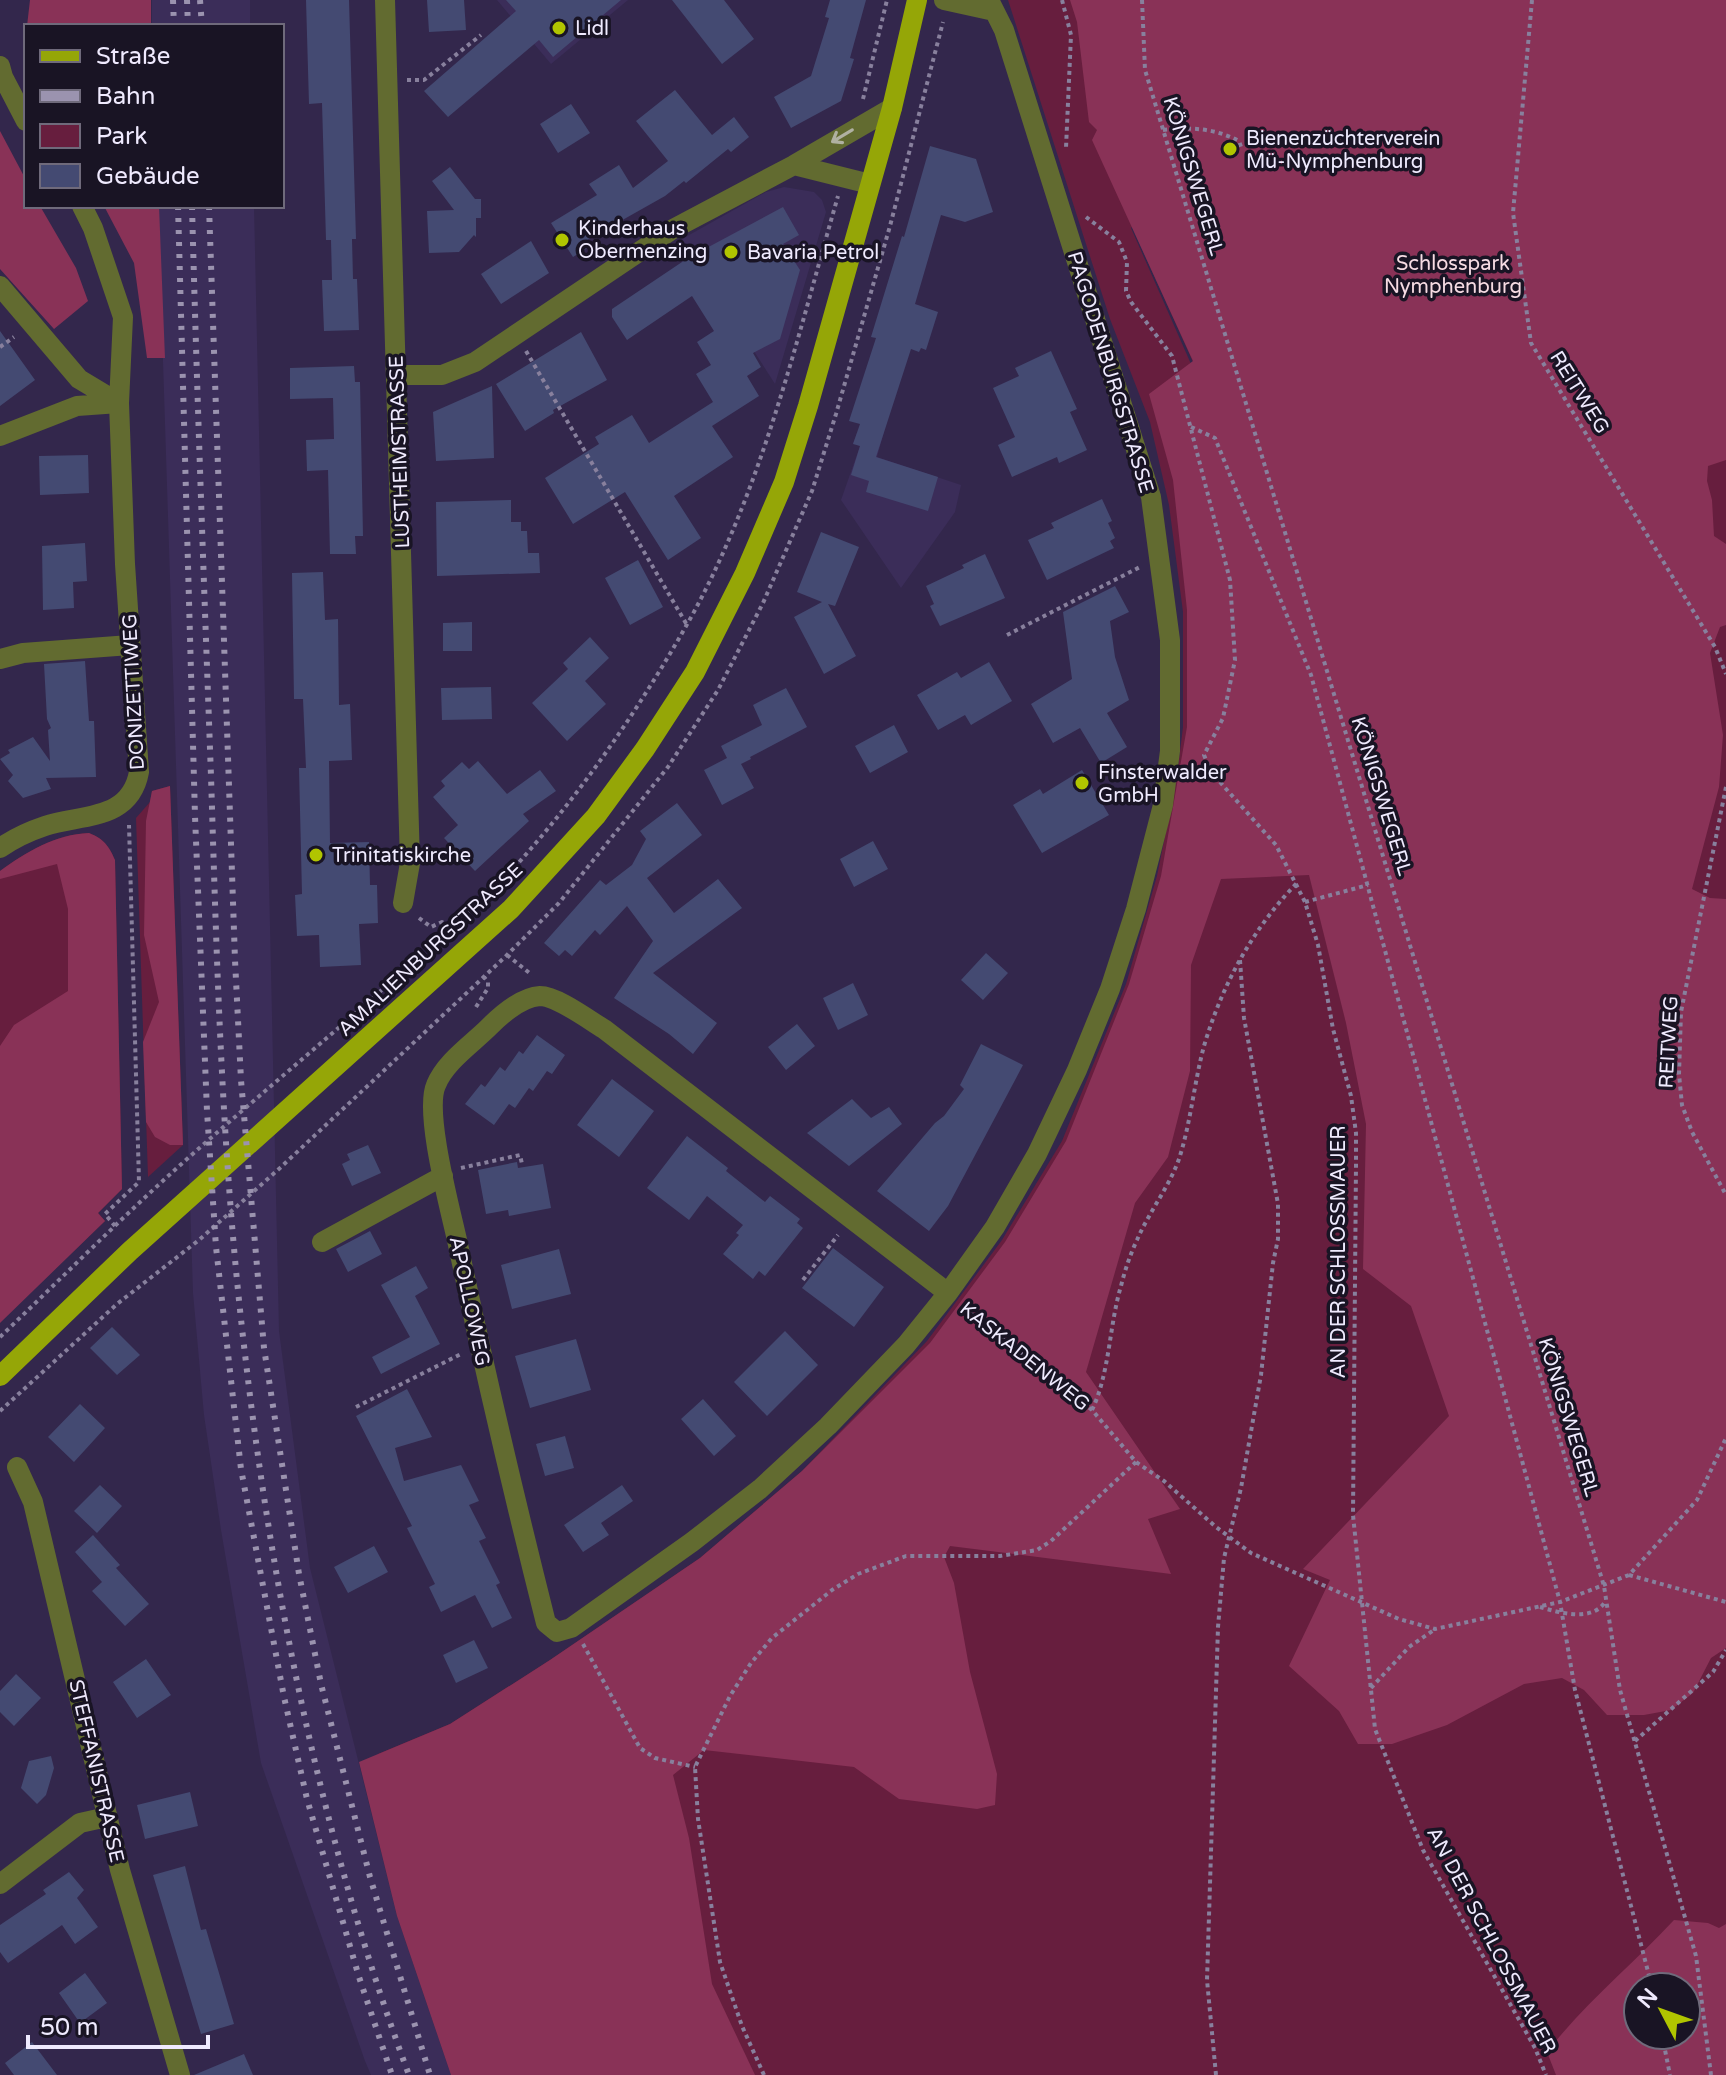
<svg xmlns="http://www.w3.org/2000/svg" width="1726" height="2075" font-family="'Varela Round',sans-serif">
<rect width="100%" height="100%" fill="#33274c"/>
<path fill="#3b2d59" d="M152 0H250V26H152Z
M497 0H628L551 64Z
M784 187 814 192 822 200 826 212 775 384 682 239 766 192Z
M158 206H254L279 1331 310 1568 397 1916 451 2075H371L365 2061 261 1763 221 1530 204 1415 193 1293Z
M866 427 884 432 877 457 961 485 955 512 901 588 841 500 860 446 853 443 857 433 863 435Z"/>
<path fill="#671e3e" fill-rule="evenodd" d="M1008 0H1726V2075H482L378 1754 450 1724 550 1660 700 1558 802 1471 927 1341 1002 1240 1062 1141 1126 984 1157 876 1177 776 1183 727V612L1169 505 1150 422 1110 319ZM1132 227 1193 362 1270 543 1131 228ZM1638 1987H1686V2035H1638Z
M170 786 183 1145 148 1177 136 818 150 802 152 791Z
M89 833C104 839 109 846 115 860L122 1189 98 1213 105 1221 0 1322V871C26 852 56 834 89 833Z"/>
<path fill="#893257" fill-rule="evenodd" d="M30 0H151V26H27Z
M1070 0H1726V460L1708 466 1707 481 1712 500 1714 536 1726 544V625L1720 627 1710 653 1723 735 1719 787 1692 889 1710 898 1726 899V1648L1711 1658 1693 1693 1671 1710 1644 1715H1607L1584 1690 1562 1678 1524 1684 1447 1725 1392 1744H1358L1339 1711 1289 1666 1330 1580 1303 1569 1449 1416 1411 1306 1363 1269 1366 1124 1346 1023 1309 875 1221 879 1191 965 1190 1071 1168 1157 1135 1203 1086 1372 1180 1509 1148 1519 1171 1574 950 1546 944 1557 954 1583 970 1672 997 1774 995 1805 977 1809 899 1799 854 1767 704 1750 673 1775 689 1838 712 1984 755 2075H451L397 1916 359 1762 450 1724 550 1660 700 1558 802 1471 930 1343 1005 1242 1066 1141 1129 984 1161 876 1187 727V610L1173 480 1149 394 1193 361 1092 140 1097 130 1089 122 1077 22Z
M0 131 26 180V206H40L76 268 88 301 54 329 0 269Z
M104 206H159L165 358H147L134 263Z
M170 786 183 1145H170L155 1137 146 1122 143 1042 159 1002 144 935 146 821 152 791Z
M89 833C104 839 109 846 115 860L122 1189 98 1213 105 1221 0 1323V1046L14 1025 68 991V909L57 864 0 879V871C26 852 56 834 89 833Z
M1674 1920 1708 1923 1719 1928 1726 1924V2075H1556L1547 2052C1585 2003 1632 1965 1674 1920ZM1638 1987H1686V2035H1638Z"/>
<path fill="#444a72" d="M306 0H349L356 239H352L353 279H357L359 330 324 331 322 280H332L331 240H326L322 103 309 104Z
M427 0H464L466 30 429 32Z
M506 0H621L553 57 539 40 448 117 424 91 516 11Z
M672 0H724L754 39 722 64Z
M830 0H866L850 58 854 59 841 101 791 128 774 97 811 76 829 18 825 17Z
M675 90 712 135 734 117 749 137 731 152 728 149 686 183 684 181 665 196 587 240 591 246 573 257 551 223 597 195 589 184 619 165 633 188 668 161 636 121Z
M571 104 590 133 558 153 540 124Z
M930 146 976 159 993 212 965 222 941 215 915 304 938 312 926 350 921 348 919 352 911 349 876 457 938 477 928 511 866 492 869 481 851 475 860 446 853 444 860 424 849 421 876 338 871 337 902 236 904 237Z
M450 167 475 199H481V218H476V237L474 235 459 252 429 253 427 211 454 210 432 181Z
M783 207 799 235 783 244 800 270 780 339 753 353 761 367 747 376 759 396 712 426 733 457 674 496 701 538 668 560 625 492 573 524 545 478 599 444 595 437 632 415 649 443 713 402 696 374 711 365 697 342 714 331 692 296 627 340 612 317V309L688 258Z
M531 241 549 273 501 304 481 274Z
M0 331 35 380 0 406Z
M581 332 607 380 553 410 554 413 525 431 496 384Z
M1051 351 1077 409 1070 412 1087 450 1059 463 1057 457 1012 477 998 445 1015 437 993 388 1019 376 1015 368Z
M354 366 355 382H360L363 536H355L356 554H330L328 470 307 471 306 440 334 439 333 398 290 399V368Z
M492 386 494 458 436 461 433 412Z
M88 455 89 493 40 495 39 456Z
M1102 499 1112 521 1108 523 1115 538 1110 541 1114 548 1047 580 1028 540 1054 528 1051 523Z
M511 500V522H521V531H527L528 553H539L540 573 437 576 436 502Z
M821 532 859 547 835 606 828 604 856 656 824 674 794 617 822 602 797 592Z
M85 543 87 581 73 582 74 608 43 610 42 546Z
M985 554 1005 598 940 626 930 606 934 604 926 586 964 568 962 565Z
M638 560 663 607 630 625 605 578Z
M323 572 325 620 338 619 339 705 350 704 352 760 329 761 330 843 369 842 370 885H377L378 923 359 924 361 965 320 967 319 935 297 936 295 895 302 894 299 768H306L303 699H294L292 573Z
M1115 586 1129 612 1110 621 1115 657 1129 700 1107 713 1127 747 1101 763 1080 728 1053 743 1031 704 1072 679 1063 612Z
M472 622V651H443V623Z
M590 637 609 658 585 681 606 704 567 741 532 703 568 669 563 663Z
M85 661 89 721H94L96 777 46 778 51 789 23 798 8 781 13 775 0 759 10 753 8 750 33 737 50 761 48 730 51 728 47 719 44 664Z
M989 662 1012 701 971 725 965 715 938 730 917 695 957 672 961 678Z
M491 687 492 719 442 720 441 688Z
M786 688 807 727 750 757 751 759 741 764 754 788 722 805 704 770 727 758 721 746 762 725 753 705Z
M894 725 908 752 870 773 855 746Z
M478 761 507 794 540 770 556 791 523 814 529 821 475 871 444 838 458 825 433 797 445 786 441 781 462 762 469 769Z
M1082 770 1109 815 1042 853 1013 805 1040 789 1043 794Z
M677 803 702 835 647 878 674 913 718 879 742 908 653 973 717 1023 693 1054 669 1034 614 998 653 941 627 906 600 935 595 930 572 956 565 950 559 956 544 943 600 880 606 885 632 865 646 839 640 831Z
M873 841 888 869 854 887 840 859Z
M986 953 1008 973 983 1000 961 980Z
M853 983 868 1015 838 1030 823 998Z
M797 1024 815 1046 786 1070 768 1047Z
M537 1035 565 1055 552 1074 547 1071 533 1091 529 1088 515 1108 509 1104 494 1125 465 1104 481 1084 485 1087 500 1067 505 1071 519 1051 523 1054Z
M981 1044 1023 1065 948 1206 929 1231 877 1191 935 1123 944 1116 964 1089 960 1085Z
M612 1079 654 1111 619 1157 577 1125Z
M852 1099 871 1118 889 1107 902 1124 849 1166 807 1133Z
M687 1136 728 1168 726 1171 765 1202 770 1196 800 1219 797 1223 803 1228 765 1276 759 1271 753 1279 723 1254 739 1235 736 1233 743 1225 707 1196 689 1220 647 1188Z
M368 1145 381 1173 352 1186 342 1164 350 1160 347 1154Z
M517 1162 518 1168 543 1164 551 1208 509 1216 508 1210 486 1214 478 1170Z
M370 1231 382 1254 348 1272 336 1249Z
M833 1248 884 1287 854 1327 802 1288Z
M559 1249 571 1294 512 1309 501 1265Z
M416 1266 428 1288 415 1296 440 1344 381 1374 372 1357 410 1337 381 1285Z
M112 1327 140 1355 117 1375 90 1348Z
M785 1331 818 1365 767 1416 734 1382Z
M576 1339 591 1390 530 1408 515 1356Z
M407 1389 432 1437 395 1448 404 1481 461 1465 479 1501 469 1505 486 1538 479 1541 500 1583 496 1585 512 1618 492 1628 475 1595 441 1612 429 1587 435 1584 407 1528 412 1526 356 1416Z
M703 1399 736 1436 714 1456 681 1419Z
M80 1404 105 1428 74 1462 48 1437Z
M565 1436 574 1468 545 1476 536 1444Z
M100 1485 122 1506 97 1533 74 1511Z
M622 1485 633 1501 601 1523 609 1535 583 1552 564 1525Z
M93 1535 120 1565 116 1568 149 1604 125 1626 92 1591 102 1582 75 1552Z
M374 1546 388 1572 348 1593 334 1567Z
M474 1640 488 1668 456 1683 443 1655Z
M146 1659 171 1695 137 1718 113 1682Z
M16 1674 41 1698 14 1726 0 1712V1691Z
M51 1756 54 1768 46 1795 37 1804 21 1788 29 1761Z
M190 1792 198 1826 145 1839 137 1805Z
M185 1866 201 1930 206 1929 234 2024 201 2034 153 1875Z
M69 1872 84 1890 77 1898 98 1927 75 1944 62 1925 8 1963 0 1952V1925L46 1894 43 1890Z
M85 1973 107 2003 80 2023 59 1993Z
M32 2042 57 2075H14L5 2063Z
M244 2054 253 2075H194Z"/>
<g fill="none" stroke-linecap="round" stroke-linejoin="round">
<path stroke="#88809d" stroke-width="4" stroke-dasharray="4 4" stroke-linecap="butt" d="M1062 0 1071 35 1066 148
M1142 0 1145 70 1604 1586 1620 1690 1696 1956 1711 2075
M1532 0 1513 213 1531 343 1715 647 1726 674
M407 80H424L481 35
M863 99 887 0
M1163 130C1191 127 1214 128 1239 141L1241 147
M1086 217 1119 242 1127 262 1126 291 1131 302 1172 356 1230 580 1235 660 1223 718 1204 755 1211 772 1276 845 1305 902 1318 945 1333 1029 1351 1096 1356 1133V1165L1353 1515 1375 1729 1423 1850 1535 2048 1546 2075
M0 347 14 337
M526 351 687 625
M1191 427 1215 438 1311 675 1560 1602 1575 1690 1652 1987
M1007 635 1140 567
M1726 787 1681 1012 1679 1074 1682 1105 1692 1132 1726 1195
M1305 902 1368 885
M419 918 431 927 442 922 450 929
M507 955 532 975
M476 1007 488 988V982L484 977
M461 1168 520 1155 522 1164
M115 1226 105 1214 139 1182 129 825
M803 1280 838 1235
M964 1308 1092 1410 1136 1462 1164 1481 1216 1527 1251 1553 1399 1619 1435 1629 1560 1602 1629 1575 1697 1500 1726 1438
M0 1337C65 1275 128 1211 196 1151 272 1084 351 1019 426 950 458 921 493 892 521 860 584 789 638 710 685 628 761 495 796 342 838 196
M356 1407 461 1354
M1092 1410C1110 1372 1109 1326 1121 1286 1125 1270 1130 1255 1137 1240 1149 1212 1169 1187 1179 1159 1191 1122 1194 1083 1204 1046 1222 985 1253 928 1297 883
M0 1411 117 1304 199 1240 280 1168 505 957 559 903 668 767 718 690 763 603 812 491 836 414 890 226 943 22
M1629 1575 1726 1602
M1540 1607C1560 1613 1592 1622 1605 1602
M583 1644 640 1748 655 1758 695 1767
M1371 1688 1409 1647 1434 1630
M1635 1741 1713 1672 1726 1650
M1662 2035 1670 2075
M764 2075 742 2026 720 1962 698 1819 695 1767 730 1696 751 1663 772 1638 832 1590 858 1574 906 1556H1000L1037 1550 1051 1541 1136 1462
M1216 2075 1207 1980 1218 1627 1224 1558 1241 1488 1261 1375 1273 1263 1278 1239V1204L1244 1018 1240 960"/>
<path stroke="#626b30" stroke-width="20" d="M385 0 410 863 403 903
M944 0 994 11
M0 66 3 77 26 121
M794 165 870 184
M0 286 79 379 119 403
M397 375H442L475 362 673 229 794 165 892 108
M0 436 77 406 119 403
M0 659 23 653 130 645
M0 848C13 839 30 831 45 826 82 814 130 821 139 772L125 564 119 403 123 317 93 228 82 206
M322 1242 443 1176
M948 1293 604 1029C589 1020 557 996 540 996 522 997 501 1015 489 1027 472 1044 445 1062 436 1085 424 1112 450 1208 457 1240 484 1368 514 1496 546 1623L557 1632 571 1628 692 1542 760 1489 828 1426 906 1345 948 1293 995 1227 1037 1154 1077 1070 1110 989 1136 909 1163 805 1170 751V640L1151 497 1004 30 989 0
M17 1467 33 1502 120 1870 180 2075
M0 1884 80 1823 107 1817"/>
<path stroke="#95a607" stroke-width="20" d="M0 1376 130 1251 511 909 596 816 645 749 695 672 745 573 784 482 808 406 892 108 917 0"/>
<path stroke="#9b93af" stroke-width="6" stroke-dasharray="4 8" stroke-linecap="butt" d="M173 0 174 26
M187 0 188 26
M200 0 202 26
M178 206 195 816 207 1111 216 1247 241 1469 284 1697 307 1799 359 1977 392 2075
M192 206C197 396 204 586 211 776 217 968 222 1163 245 1354 273 1598 323 1845 409 2075
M209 206 235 960 241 1080 264 1348 299 1574 321 1684 370 1877 430 2075"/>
</g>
<defs><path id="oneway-shaft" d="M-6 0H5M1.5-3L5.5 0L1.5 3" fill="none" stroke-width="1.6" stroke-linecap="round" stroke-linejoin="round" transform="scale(2)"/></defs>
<use stroke="#b0b1a1" href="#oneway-shaft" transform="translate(842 136) rotate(149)"/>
<g fill="#b1c500" stroke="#191424" stroke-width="3">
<circle cx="559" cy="28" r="8"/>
<circle cx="1230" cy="149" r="8"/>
<circle cx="562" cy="240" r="8"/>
<circle cx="731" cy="252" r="8"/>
<circle cx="1082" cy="783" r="8"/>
<circle cx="316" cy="855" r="8"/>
</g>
<g text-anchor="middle" stroke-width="7" stroke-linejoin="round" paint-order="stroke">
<g font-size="20" fill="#efeafe" stroke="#191424" text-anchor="start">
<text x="575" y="35">Lidl</text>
<text x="1246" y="145">Bienenzüchterverein<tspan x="1246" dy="23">Mü-Nymphenburg</tspan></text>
<text x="578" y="235">Kinderhaus<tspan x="578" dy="23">Obermenzing</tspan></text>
<text x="747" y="259">Bavaria Petrol</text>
<text x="1098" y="779">Finsterwalder<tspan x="1098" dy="23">GmbH</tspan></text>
<text x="332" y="862">Trinitatiskirche</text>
</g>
<g font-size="20" fill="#efeafe" stroke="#191424">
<text transform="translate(1194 176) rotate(73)" y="7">KÖNIGSWEGERL</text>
<text transform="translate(1111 372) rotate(73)" y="7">PAGODENBURGSTRASSE</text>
<text transform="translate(1580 392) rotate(58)" y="7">REITWEG</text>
<text transform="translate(399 452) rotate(-92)" y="7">LUSTHEIMSTRASSE</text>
<text transform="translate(133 692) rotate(-93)" y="7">DONIZETTIWEG</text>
<text transform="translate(1382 796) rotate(73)" y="7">KÖNIGSWEGERL</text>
<text transform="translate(430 949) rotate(-43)" y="7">AMALIENBURGSTRASSE</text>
<text transform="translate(1668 1042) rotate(-87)" y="7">REITWEG</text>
<text transform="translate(1338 1252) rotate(-90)" y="7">AN DER SCHLOSSMAUER</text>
<text transform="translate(470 1301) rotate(78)" y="7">APOLLOWEG</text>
<text transform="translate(1025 1356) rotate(39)" y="7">KASKADENWEG</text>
<text transform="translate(1569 1417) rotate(73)" y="7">KÖNIGSWEGERL</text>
<text transform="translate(97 1771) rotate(77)" y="7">STEFFANISTRASSE</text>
<text transform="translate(1492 1940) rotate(62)" y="7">AN DER SCHLOSSMAUER</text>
</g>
<g font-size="20" fill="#f6dbe3" stroke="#191424">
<text x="1453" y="270">Schlosspark<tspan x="1453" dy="23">Nymphenburg</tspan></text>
</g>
</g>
<rect x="24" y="24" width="260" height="184" fill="#191424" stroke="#6f6a7b" stroke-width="2"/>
<rect x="40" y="50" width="40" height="12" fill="#95a607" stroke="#6f6a7b" stroke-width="2"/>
<text x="96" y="64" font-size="24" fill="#efeafe">Straße</text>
<rect x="40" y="90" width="40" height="12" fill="#9b93af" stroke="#6f6a7b" stroke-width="2"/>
<text x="96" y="104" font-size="24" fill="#efeafe">Bahn</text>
<rect x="40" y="124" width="40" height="24" fill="#671e3e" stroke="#6f6a7b" stroke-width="2"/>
<text x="96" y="144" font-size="24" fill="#efeafe">Park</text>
<rect x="40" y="164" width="40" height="24" fill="#444a72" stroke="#6f6a7b" stroke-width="2"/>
<text x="96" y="184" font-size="24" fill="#efeafe">Gebäude</text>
<g transform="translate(1662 2011) rotate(311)"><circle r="38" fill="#191424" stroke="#6f6a7b" stroke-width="2"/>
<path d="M0-6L14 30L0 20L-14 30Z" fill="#b1c500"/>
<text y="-12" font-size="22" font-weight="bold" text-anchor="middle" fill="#efeafe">N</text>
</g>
<path d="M28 2035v12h180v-12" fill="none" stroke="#efeafe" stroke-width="4"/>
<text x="40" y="2035" font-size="24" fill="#efeafe" stroke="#191424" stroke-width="6" paint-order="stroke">50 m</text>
</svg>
